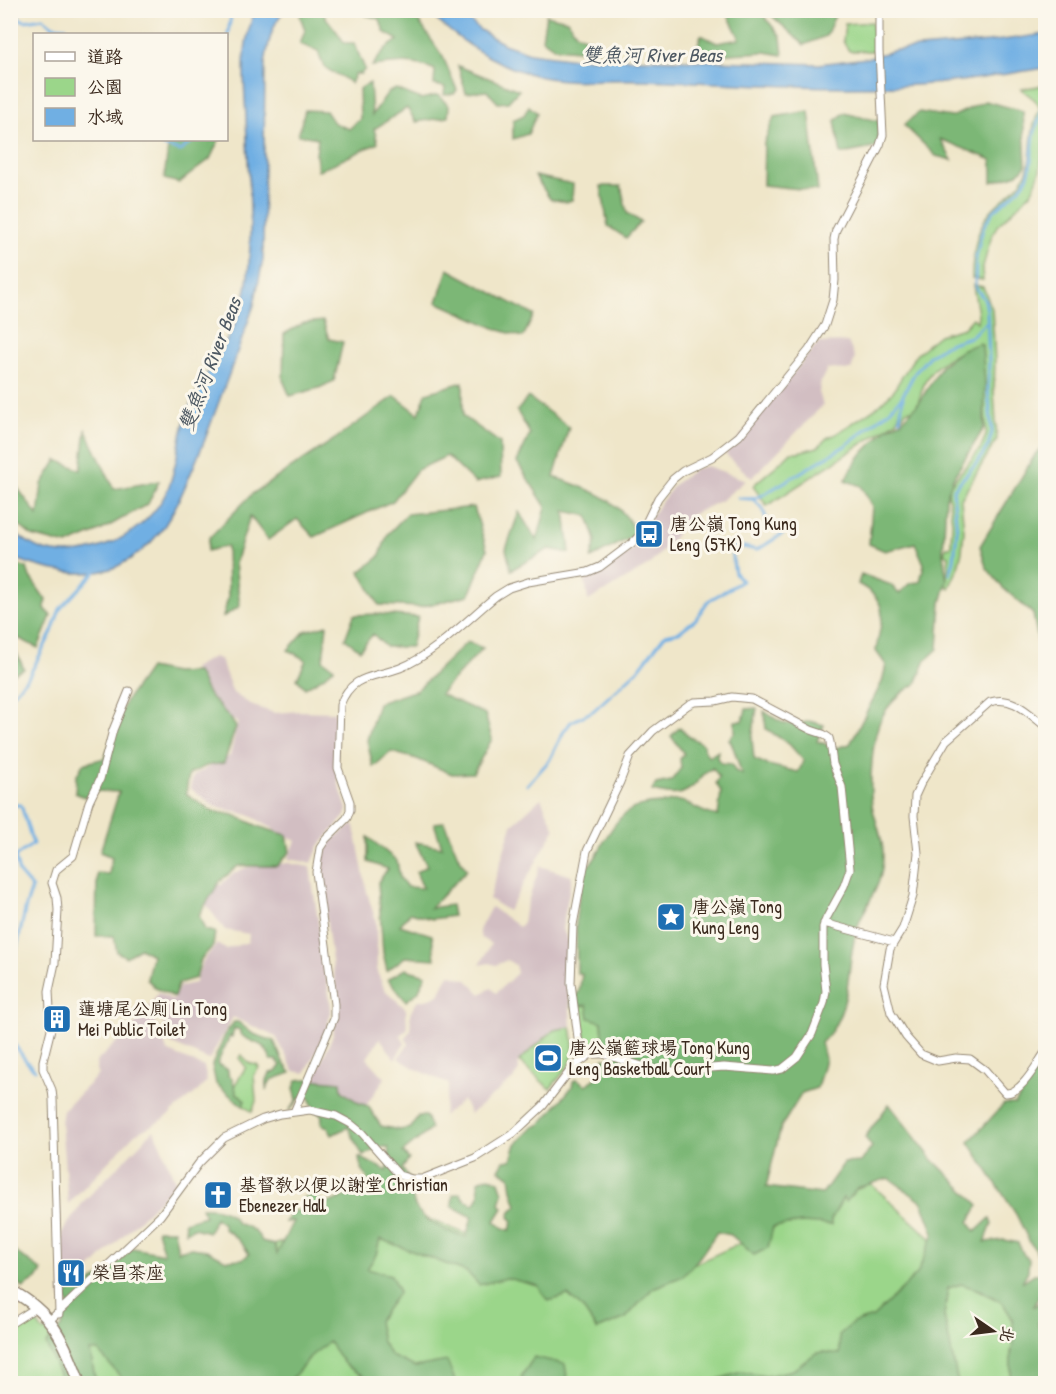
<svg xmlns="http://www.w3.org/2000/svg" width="1056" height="1394" font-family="'Patrick Hand','LXGW WenKai TC',sans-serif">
<rect width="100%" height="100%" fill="#fbf7ec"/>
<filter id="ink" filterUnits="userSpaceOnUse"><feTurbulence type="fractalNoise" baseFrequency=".0167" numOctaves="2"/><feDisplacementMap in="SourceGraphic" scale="12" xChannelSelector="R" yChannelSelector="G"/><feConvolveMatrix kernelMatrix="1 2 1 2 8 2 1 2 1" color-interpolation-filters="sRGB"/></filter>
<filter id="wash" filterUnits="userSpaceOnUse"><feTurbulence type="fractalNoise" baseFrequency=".008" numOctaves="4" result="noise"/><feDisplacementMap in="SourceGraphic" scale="24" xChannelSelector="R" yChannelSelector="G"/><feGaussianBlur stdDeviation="1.35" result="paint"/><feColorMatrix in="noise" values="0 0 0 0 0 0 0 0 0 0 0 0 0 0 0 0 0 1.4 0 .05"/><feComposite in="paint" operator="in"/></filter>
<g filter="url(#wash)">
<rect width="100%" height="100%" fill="#efe6c9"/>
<path fill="#d2bec2" d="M848 342 855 358 851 370 827 369 821 381 819 392 823 405 752 478 725 454 818 343Z
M707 466 746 480 722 500 689 516 669 544 649 565 588 601 585 580 632 550 658 506 676 483 695 469Z
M213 657 220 659 233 693 253 706 275 713 300 711 335 712 338 782 347 809 345 816 319 846 312 863 288 859 296 841 249 815 213 806 190 788 194 775 230 756 238 722 210 711 193 668Z
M541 798 555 829 508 911 489 899 512 825Z
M354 824 367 892 376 922 377 972 385 990 406 1009 407 1029 400 1035 405 1043 395 1059 380 1038 367 1058 385 1078 365 1107 313 1081 333 1035 338 1004 320 873 321 857 331 840Z
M288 863 310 867 331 1008 326 1034 305 1073 294 1071 276 1037 233 1017 209 1060 170 1043 164 1024 148 1008 158 993 173 1000 180 986 195 983 203 961 217 944 226 949 248 942 249 934 225 930 199 895 202 886 221 885 232 874 245 868Z
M540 866 572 876 562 929 570 943 568 983 571 1027 554 1030 518 1062 519 1070 513 1079 470 1114 463 1100 443 1116 449 1084 414 1068 398 1058 409 1044 405 1037 411 1030 410 1013 418 1000H426L439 994 449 974 467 980 481 994 491 988 496 993 517 973 515 965 507 960 496 965 489 963 480 965 491 944 481 938 479 930 491 907 519 927 523 922 525 910Z
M147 1013 159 1027 167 1051 204 1067 207 1081 199 1090 164 1119 135 1134 68 1204 61 1123 63 1110 98 1075 96 1062Z
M154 1130 176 1183 60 1299 63 1231 83 1202Z"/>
<path fill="#9bd68a" stroke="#6b8054" stroke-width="1.5" d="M872 22 874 51H849L843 41 845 24Z
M1045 85V131L1040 170 1036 183 1031 193 997 226 992 235 982 270 983 280 972 278C972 257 976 229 990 212 1002 198 1020 189 1027 171 1032 158 1030 143 1033 130 1034 122 1037 115 1040 108L1035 100 1021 89Z
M973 285 983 287 992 309 995 361 994 391 997 439 961 499 964 531 962 551 957 571 949 588 946 585 949 556 944 554 946 547H950L951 544 952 522 948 492 951 484 980 449 986 435 982 345C962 350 939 359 927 378 921 388 921 399 915 409L906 411 901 420 902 406 897 421 767 506 753 486C765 474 779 465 791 452H798L818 447 827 438 836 434 877 407 892 393 915 356 929 343 939 335 964 328 973 318 977 322 978 314Z
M587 1005 602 1022 604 1048 593 1045 585 1038 581 1011H576L575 1006Z
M571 1027C578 1063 571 1062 550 1089L519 1061 554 1030Z
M242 1055C246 1062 249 1064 257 1065L259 1068 254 1075 256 1101 252 1112 229 1094 246 1067 239 1058Z
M870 1183 947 1253 828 1383H94L72 1332 62 1319 129 1252 217 1266 243 1259 377 1199 626 1296Z
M965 1283 1005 1304 1015 1324 1017 1342 1011 1351V1383H957L944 1316 948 1288Z
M33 1317 43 1331 46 1330 71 1383 11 1384V1334Z"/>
<path fill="#7cb776" stroke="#5c704a" stroke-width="1.5" d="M303 11H322C328 23 338 30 344 43H354L365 69 361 74H355L351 84C335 68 325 78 318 51L300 44 305 30 300 16Z
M361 11H402L420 23 443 57 457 90 454 94 444 95 445 87 434 85 435 70C414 60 395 63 372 66L385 49 398 40 384 32 380 19 365 15Z
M726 11H760L781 37 783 55 765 52 694 56 701 35 717 43 740 39Z
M770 11V10L837 11 826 36 804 45 771 15Z
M546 15 567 20 577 34 599 43V50L589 51 555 48 542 39Z
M458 66 519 90 508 102 498 103 487 91 466 93Z
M370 83 372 115 388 92 396 89 421 99 438 95 449 106 448 117 416 122 407 108 374 129 378 143 318 171 316 155 318 138 298 135 305 110 326 111 334 123 349 129 360 119 359 89Z
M985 101 1023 111 1026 165 1018 174 992 182V160L940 139 952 160 936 156 904 125 919 112 952 117Z
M529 106 537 113 528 134 513 139V120L524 115Z
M809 111 818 191 763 185 764 143 774 117Z
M844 113 879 121 878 147 841 154 835 121Z
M169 140H219L210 159 179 183 164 179Z
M535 176 573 184 572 200 566 202 550 199Z
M601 186H621L627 213 641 222 626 238 608 226Z
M448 269 534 315 523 337 499 330 437 302Z
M323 321 329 339 343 342 334 381 319 388 290 396 283 380 284 334 304 323Z
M980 343 982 345 985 383 984 428 953 478 946 498 943 553 947 581 941 603 938 649 926 660 916 684C902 691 887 705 881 719 872 737 869 786 872 805 877 829 886 841 882 868 880 887 866 905 859 923 846 956 853 994 835 1025 832 1032 826 1038 821 1043L825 1059 817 1088 802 1093 781 1127 766 1187 822 1194 844 1163 861 1162 872 1147 865 1137 889 1104 932 1159 979 1205 969 1222 975 1232 990 1218 992 1224 985 1242 1004 1240 1018 1243 1024 1255 1029 1259 1028 1271 1022 1282 1034 1274H1044L1045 1286 1033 1307 1045 1299V1314L1038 1323 1041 1335 1045 1332V1383H1011V1355L1014 1342 1013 1320 1003 1303 982 1291 961 1284 948 1288 944 1316 958 1383H717L716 1380 741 1372 766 1376 793 1370 816 1353 824 1352 840 1354 839 1335 853 1323 873 1317 917 1274 934 1233 922 1202 889 1178 857 1188 846 1202 843 1198 831 1220V1225L802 1223 773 1227 768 1248 754 1255 731 1235 717 1232 699 1258 683 1276 653 1288 626 1318 597 1330 583 1309 568 1295 548 1301 538 1286 507 1278 479 1285 467 1272 380 1239 376 1255 367 1269 391 1275 399 1292 378 1321 382 1342 391 1356 415 1367 447 1361 456 1383H375L345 1365 329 1342 312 1355 288 1383H126L98 1351H90L96 1383H63L46 1344 61 1327 69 1306 66 1296C77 1283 77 1288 91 1282 107 1275 120 1260 133 1248L164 1254 157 1230H174L178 1251 191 1248 207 1250 226 1260 243 1259 249 1254C242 1242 235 1236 224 1229L223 1224 215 1218 209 1232 194 1228 186 1232 184 1222 205 1216 201 1208C216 1207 230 1210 237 1223 249 1227 256 1230 262 1241L275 1245 277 1254 293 1221 285 1222 291 1212 301 1210 304 1198 314 1195 326 1204 359 1191 370 1184C366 1174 359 1168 359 1157L387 1171 390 1162 388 1147H380L363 1156 348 1127 332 1135 328 1127 321 1124 322 1116 313 1108 309 1097H301L289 1111 297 1100 294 1088 297 1080 308 1079 341 1082 342 1091 359 1103 368 1106 381 1126 399 1130 411 1128 418 1116H426L431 1129 403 1152 409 1159 402 1169 414 1184C414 1188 412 1195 413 1199 416 1220 448 1232 466 1237L472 1217 452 1206 453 1195 460 1193 464 1199 474 1205 479 1196 478 1181 489 1177 499 1181 503 1193 500 1204 503 1208 495 1221 503 1228 510 1230 513 1221 509 1217 512 1210 517 1206 512 1190 510 1176 499 1170 504 1161 511 1160 516 1144 532 1128 541 1124 572 1087 573 1081 577 1079 586 1085 603 1073 604 1058 611 1060 615 1052 604 1048 602 1022 589 1018 587 1005 572 1007 571 1000 579 992 582 974 577 973 576 917 583 870C593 863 597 856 602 845 617 817 629 803 662 803 667 803 675 799 680 801 693 804 700 813 718 816L721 792 716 783 719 777 713 768C706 771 703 775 698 781 684 798 672 796 652 791L656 784 671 781 681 768 680 759 684 754 671 736 680 727 688 736 703 744 704 750 709 757 718 751 717 758 721 763 732 764 735 771 742 774C737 763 736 750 729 739L735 732V721H743L746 709 757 708 752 739 754 759 768 765 798 772 804 761 789 744 766 729 764 711C779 722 789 729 809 721L824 725 817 741 836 748 850 744 882 682 886 665 876 651C881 618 892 602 858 584L861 574 891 585 899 594 910 583 920 582 924 564 915 543 885 551 869 544 872 506 861 486 845 480 859 457 886 429 902 421 918 404 942 365 963 349Z
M463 382V416L500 443 501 477 475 483 447 456 417 470 393 501 314 537 297 519 268 540 250 516 235 563 240 606 223 617 228 597 227 546 207 551 209 538 252 494 335 439 395 396 419 414 426 393Z
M528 397 569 427 554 477C587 489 623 498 636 535L591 558 596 541 588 516 565 511 570 553 549 549 511 570 506 549 519 512 537 541 546 507 517 462 530 434 517 411Z
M86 430 114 489 159 481 148 504 100 531 67 545 32 536 11 519V463L14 483 38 516 42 484 57 460 81 470Z
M1045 445V664L1041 657 1033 614 1003 588 986 567 980 546 1035 455Z
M474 507 487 550 469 595 420 607 379 605 360 572 379 557 388 534 407 514Z
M11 562 27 568 30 577 46 600 45 608 51 616 38 648 18 638 12 643 24 669 11 675Z
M378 614 418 617 411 647H386L373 634 360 650 345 639 354 615Z
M327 625 323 660 334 668 322 678 305 688 297 679 306 660 288 650 305 631Z
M467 642 483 648 440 694 485 714 492 739 473 773 452 774 417 759 391 752 373 767 367 740 378 703 417 690Z
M149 668 175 673 197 672 208 694 231 719 236 727 224 763 206 766 189 774 186 794 212 811 234 815 260 827 287 835 290 852 277 866H238L220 881 199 915 205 930 215 932 213 946 201 959 196 978 179 983 174 997 155 988 147 979 152 955 140 948 126 957 117 952 114 936H96L97 873 109 874 112 857 100 852 119 792 95 791 84 797 75 793 76 777 83 764 105 758 125 702Z
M444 822 458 856 467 870 430 908 451 905 453 916 432 919 410 913 400 925 432 935 435 959 405 957 387 971 383 953 378 882 388 869 368 862V837L397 861 400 878 407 887 423 888 416 872 427 866 415 842 442 847 434 823Z
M405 969 426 975 418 992 406 1001 388 979Z
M234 1022H238L253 1034 274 1041 283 1062 291 1073 271 1080 266 1091 267 1080 270 1073 276 1072 281 1065 276 1060H271C264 1039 254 1046 240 1034V1030L234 1028 232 1037 230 1036 217 1064 228 1070V1075L232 1078 237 1094 240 1095 245 1101 243 1106 216 1084 212 1065 226 1033Z
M1045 1057V1265L1029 1241 1016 1214 969 1142 1004 1104H1015Z
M10 1248 42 1271 37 1279 23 1288 11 1277Z
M534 1357 565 1364 568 1383H527L521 1377Z"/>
<path fill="#70afe3" stroke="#566c80" stroke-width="1.5" d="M255 11H284C271 25 268 46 265 64L263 260 254 305C238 351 221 396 204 442 193 468 177 510 160 532 149 546 134 558 118 566 86 581 42 569 11 557V530C20 537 30 545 41 549 88 564 147 534 167 491 179 464 178 434 189 408 210 360 242 332 248 276 253 224 248 170 246 117 244 79 240 47 255 11Z
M426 11H459L480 30 504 44 530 53 568 58 647 59 819 64 867 58 896 50 988 42 1045 34V68C1011 73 977 80 942 83 842 92 742 83 642 80 606 78 569 85 534 75 491 64 458 39 426 11Z"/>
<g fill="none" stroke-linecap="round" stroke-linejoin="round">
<path stroke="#70afe3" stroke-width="3" d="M19 10 18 18 25 21 43 18 53 26 66 27 67 34
M226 45 232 10
M158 140 164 146 180 151 194 140
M900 419 903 397
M738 498 751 499 761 496 845 446 888 412 902 397 914 374 930 355 948 344 970 337 987 322
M950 574 954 560 957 531 953 490 979 460 988 446 992 432 988 390 989 362 987 310 985 300 975 287 976 258 980 239 984 226 993 212 1019 189 1027 178 1030 169 1034 134 1046 99
M10 697 29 676 52 632 60 609 98 569
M527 785 549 761 564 731 571 722 593 711 616 690 638 670 665 635 679 632 696 619 708 601 742 581 735 573 731 549 739 546 757 550 784 533 767 522 763 509 753 499
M10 797 14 805H21L33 844 15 857 19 873 32 888 26 906 14 960 10 963
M10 1040C21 1050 23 1061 35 1070"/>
</g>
</g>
<g filter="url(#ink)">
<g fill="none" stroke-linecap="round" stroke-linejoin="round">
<g stroke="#958874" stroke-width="9">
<path id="minor" d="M1046 727C1028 713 1013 695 990 702L946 741 921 783 915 796 914 816 918 853 913 896 903 928 890 949 884 984 891 1013 906 1037 921 1054 938 1061 956 1058 970 1059 985 1070 1005 1093C1021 1095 1037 1063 1046 1051
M824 923 894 942
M294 1112 334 1018V1004L316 872 320 848 326 839 347 818 350 810V802L338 768 340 705C352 674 373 678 400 668 432 656 469 618 496 596L509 588 528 582 588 572 600 567 632 543 640 535 658 498 673 479 683 471 712 457 739 436 809 350 825 325 833 300 835 280 834 239 836 230 880 145 883 135 879 51V10
M59 1314 53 1099 52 1090 43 1069V1061L51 1029 49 991 55 963 58 910 57 898 52 883 56 870 73 856 89 802 100 779 113 730 129 691
M50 1320 160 1216 199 1163 224 1138 263 1119 280 1114 310 1110 336 1116 351 1124 362 1133 399 1175 412 1179H422L475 1158 514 1133 543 1106 572 1068 591 1054H603L652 1069 673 1071 724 1067 773 1071 782 1069 797 1057 812 1034 824 1003 826 991 823 964V927L826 919 844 886 850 869 842 787 833 764 830 742 829 738 823 734 811 730 752 699 732 697 715 701 694 702 688 705 653 731 630 756 620 782 587 851 573 925 572 955 571 983 581 1061
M10 1324 37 1307"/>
</g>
<g stroke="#958874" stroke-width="13">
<path id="secondary" d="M10 1290C53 1312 64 1341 80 1384"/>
</g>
<use href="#minor" stroke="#fff" stroke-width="7"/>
<use href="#secondary" stroke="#fff" stroke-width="10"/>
</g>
</g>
<defs>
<g id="bus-square" transform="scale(1.5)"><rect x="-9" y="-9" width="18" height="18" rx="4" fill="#1f6fb2" stroke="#fbf7ec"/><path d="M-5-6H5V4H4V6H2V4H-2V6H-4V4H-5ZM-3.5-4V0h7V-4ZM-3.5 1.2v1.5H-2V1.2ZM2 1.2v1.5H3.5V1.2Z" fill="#fff"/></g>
<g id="sight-square" transform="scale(1.5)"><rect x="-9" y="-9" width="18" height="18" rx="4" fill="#1f6fb2" stroke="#fbf7ec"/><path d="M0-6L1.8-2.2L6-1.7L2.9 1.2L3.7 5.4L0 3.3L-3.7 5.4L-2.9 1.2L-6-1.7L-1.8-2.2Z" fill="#fff"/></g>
<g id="building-square" transform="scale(1.5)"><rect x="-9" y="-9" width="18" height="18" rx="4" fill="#1f6fb2" stroke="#fbf7ec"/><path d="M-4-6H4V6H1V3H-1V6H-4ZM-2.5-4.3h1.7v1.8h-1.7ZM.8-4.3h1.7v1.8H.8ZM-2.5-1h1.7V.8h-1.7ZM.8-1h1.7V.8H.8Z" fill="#fff"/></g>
<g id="stadium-square" transform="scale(1.5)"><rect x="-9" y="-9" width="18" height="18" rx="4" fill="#1f6fb2" stroke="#fbf7ec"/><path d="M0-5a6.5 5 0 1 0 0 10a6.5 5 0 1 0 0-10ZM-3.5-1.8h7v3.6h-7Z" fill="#fff"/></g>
<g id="church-square" transform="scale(1.5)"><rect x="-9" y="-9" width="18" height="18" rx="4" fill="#1f6fb2" stroke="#fbf7ec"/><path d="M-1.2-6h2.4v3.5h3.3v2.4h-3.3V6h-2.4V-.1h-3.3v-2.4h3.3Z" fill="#fff"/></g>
<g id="restaurant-square" transform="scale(1.5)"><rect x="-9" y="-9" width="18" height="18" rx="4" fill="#1f6fb2" stroke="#fbf7ec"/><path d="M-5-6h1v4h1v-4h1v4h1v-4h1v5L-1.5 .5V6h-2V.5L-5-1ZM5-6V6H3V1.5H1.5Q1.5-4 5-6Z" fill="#fff"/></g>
</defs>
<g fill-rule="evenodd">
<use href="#bus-square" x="649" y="534"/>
<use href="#sight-square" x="671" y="917"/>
<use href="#building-square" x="57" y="1019"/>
<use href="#stadium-square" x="548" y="1058"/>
<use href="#church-square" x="218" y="1195"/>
<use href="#restaurant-square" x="71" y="1273"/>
</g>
<g text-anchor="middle" stroke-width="6" stroke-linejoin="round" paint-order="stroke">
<g font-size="18" fill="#3b2a1e" stroke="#fbf7ec" text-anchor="start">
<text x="670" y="530">唐公嶺 Tong Kung<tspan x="670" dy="21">Leng (57K)</tspan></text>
<text x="692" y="913">唐公嶺 Tong<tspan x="692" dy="21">Kung Leng</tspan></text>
<text x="78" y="1015">蓮塘尾公廁 Lin Tong<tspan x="78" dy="21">Mei Public Toilet</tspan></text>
<text x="569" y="1054">唐公嶺籃球場 Tong Kung<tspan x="569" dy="21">Leng Basketball Court</tspan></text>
<text x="239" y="1191">基督教以便以謝堂 Christian<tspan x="239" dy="21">Ebenezer Hall</tspan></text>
<text x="92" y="1279">榮昌茶座</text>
</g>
<g font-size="20" font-style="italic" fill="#4e5963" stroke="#fbf7ec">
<text x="652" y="62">雙魚河 River Beas</text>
<text transform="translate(210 364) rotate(-69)" y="7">雙魚河 River Beas</text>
</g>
</g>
<rect width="1056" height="1394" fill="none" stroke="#fbf7ec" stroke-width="36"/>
<rect x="33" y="33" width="195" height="108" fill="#fbf7ec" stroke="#aea59a" stroke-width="1.5"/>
<rect x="45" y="52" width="30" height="9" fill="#ffffff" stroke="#aea59a" stroke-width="1.5"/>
<text x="87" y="63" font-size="18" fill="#3b2a1e">道路</text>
<rect x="45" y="78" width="30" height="18" fill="#9bd68a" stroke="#aea59a" stroke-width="1.5"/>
<text x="87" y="93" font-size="18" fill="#3b2a1e">公園</text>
<rect x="45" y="108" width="30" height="18" fill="#70afe3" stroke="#aea59a" stroke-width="1.5"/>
<text x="87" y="123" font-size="18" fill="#3b2a1e">水域</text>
<g transform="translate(993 1331) rotate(104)" stroke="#fbf7ec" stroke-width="4.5" paint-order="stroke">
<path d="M0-4.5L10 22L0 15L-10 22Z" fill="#3b2a1e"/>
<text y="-9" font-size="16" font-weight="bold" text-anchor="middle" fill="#3b2a1e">北</text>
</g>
</svg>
